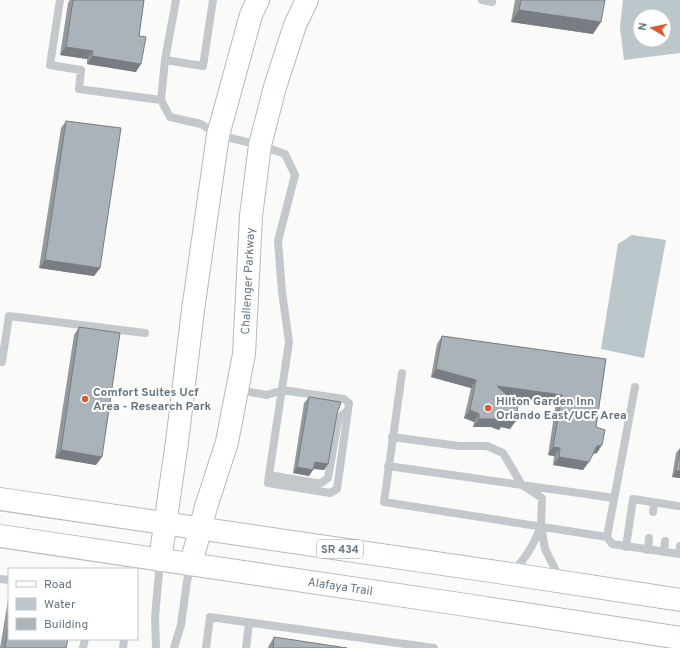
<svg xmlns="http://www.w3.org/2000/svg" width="680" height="648" font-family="Overpass,sans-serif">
<rect width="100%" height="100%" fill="#fafaf8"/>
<path fill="#bbc7cb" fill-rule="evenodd" d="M623 0H680V53L624 60 620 27ZM640 16H664V40H640Z
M632 235 666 240 644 358 601 349 618 244Z"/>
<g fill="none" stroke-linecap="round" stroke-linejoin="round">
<g stroke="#b3babf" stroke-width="24">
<g id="secondary">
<path d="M160 560 177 442 193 310 218 135 251 15 258 0"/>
<path id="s1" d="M191 564 206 507 227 442 244 354 251 216 260 145 275 87 295 25 307 0"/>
</g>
</g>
<g stroke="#b5babe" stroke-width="24">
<g id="primary">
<path d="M0 499 511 574 680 600"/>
<path id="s2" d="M0 536 466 605 680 638"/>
</g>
</g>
<path stroke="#c3c8cc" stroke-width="8" d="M60 0 50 65 81 70 79 89 161 100 170 117 201 124 218 135 260 145 285 154 295 175 278 241 282 292 289 342 269 475 268 483 330 493 337 489 349 403 344 399 282 390 267 395 238 390
M482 0 492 2V0
M165 60 203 66 213 0
M161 100 165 60 176 0
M2 362 9 316 145 333
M402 373 384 502 607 537 635 387
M392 437 459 446H487L503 453 522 485 542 498 541 526 545 549 560 579
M388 466 614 498
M269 475 316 483H321L328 478 338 421 340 417 348 410
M653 512 654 503
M607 537 612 544 680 554
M626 547 633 499 678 506
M648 550 649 538
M664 552 665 541
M679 554 680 546
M513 571C527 557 533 545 541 527
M0 579 9 580
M83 648 85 639
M123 648 124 639
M156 648 155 617 160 561
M174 648 181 625 187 581 191 565
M206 648 210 617 434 648
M246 648 249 623"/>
<use href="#secondary" stroke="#fff" stroke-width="22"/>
<use href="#primary" stroke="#fff" stroke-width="22"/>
</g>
<path fill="#929a9f" d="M70 0H144L139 36 136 72 87 64V59L60 55 68 3Z
M515 0H605L593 34 511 22Z
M66 121 100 268 94 276 39 268 61 128Z
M79 327 96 465 55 458 74 335Z
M442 336 606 359 596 427 597 453 593 454 583 470 553 465 554 456 548 455 556 403 508 396 510 429 501 427 499 430 491 427H473L474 422 464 418 471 388 431 377 437 344Z
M309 397 337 414 328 464 324 470 313 469 309 476 293 473 304 403Z
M680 448V478L672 477 676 453Z
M9 594V639L66 648H0Z
M274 637 347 648H268L269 645Z"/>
<path fill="#777d82" d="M519 10 601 22 593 34 511 22Z
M66 47 93 51 87 59 60 55Z
M92 56 141 64 136 72 87 64Z
M45 260 100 268 94 276 39 268Z
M436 369 476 380 471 388 431 377Z
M497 386 562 395 556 403 492 394Z
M470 410 479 414 474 422 464 418Z
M506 418 516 421 510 429 501 427 499 430 491 427H473L479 419Z
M602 445 597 453 591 454 597 446Z
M553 447 560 448 554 456 548 455Z
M61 450 102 457 96 465 55 458Z
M559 457 589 462 583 470 553 465Z
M315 462 328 464 324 470 310 468Z
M297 467 313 470 309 476 293 473Z
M676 471H680V478L672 477Z"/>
<path fill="#aab3b9" stroke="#777d82" d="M73 0H144L139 36 146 37 141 64 92 56 93 51 66 47Z
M521 0H605L601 22 519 10Z
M66 121 121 128 100 268 45 260Z
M79 327 120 333 102 457 61 450Z
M442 336 606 359 596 427 605 430 602 445 597 446 589 462 559 457 560 448 553 447 562 395 497 386 518 405 516 421 506 418 504 422 497 419H479V414L470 410 476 380 436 369Z
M309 397 341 402 337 414 328 464 315 462 313 470 297 467Z
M680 450V471H676Z
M9 621V639H68L66 648H5Z
M274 637 347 648H273Z"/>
<g fill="#e4572e" stroke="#fff" stroke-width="1.5">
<circle cx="85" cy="399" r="4"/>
<circle cx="488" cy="408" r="4"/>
</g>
<g text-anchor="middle" stroke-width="4" stroke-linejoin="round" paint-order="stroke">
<rect fill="#fff" stroke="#939fa8" stroke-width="1" x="317" y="540" width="46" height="18" rx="3"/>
<g font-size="11" font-weight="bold" fill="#657683">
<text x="340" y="553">SR 434</text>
</g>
<g font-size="12" fill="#657683" stroke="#fff">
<text dy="4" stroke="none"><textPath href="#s1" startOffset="290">Challenger Parkway</textPath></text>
<text dy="4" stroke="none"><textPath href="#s2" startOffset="344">Alafaya Trail</textPath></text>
</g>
<g font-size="12" font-weight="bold" fill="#657683" stroke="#fff" text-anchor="start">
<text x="93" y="396">Comfort Suites Ucf<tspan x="93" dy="14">Area - Research Park</tspan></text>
<text x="496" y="405">Hilton Garden Inn<tspan x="496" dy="14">Orlando East/UCF Area</tspan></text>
</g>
</g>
<rect x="8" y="568" width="130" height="72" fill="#ffffff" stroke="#c1c8cd"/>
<rect x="16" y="581" width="20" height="6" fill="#ffffff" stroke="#c1c8cd"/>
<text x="44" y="588" font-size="12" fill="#657683">Road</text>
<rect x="16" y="598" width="20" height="12" fill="#bbc7cb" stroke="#c1c8cd"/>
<text x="44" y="608" font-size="12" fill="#657683">Water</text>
<rect x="16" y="618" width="20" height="12" fill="#aab3b9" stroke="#c1c8cd"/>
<text x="44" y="628" font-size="12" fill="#657683">Building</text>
<g transform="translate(652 28) rotate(279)"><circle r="19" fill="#ffffff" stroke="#c1c8cd"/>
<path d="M0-3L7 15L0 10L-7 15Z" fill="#e4572e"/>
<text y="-6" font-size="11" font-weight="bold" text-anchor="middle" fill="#657683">N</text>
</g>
</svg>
